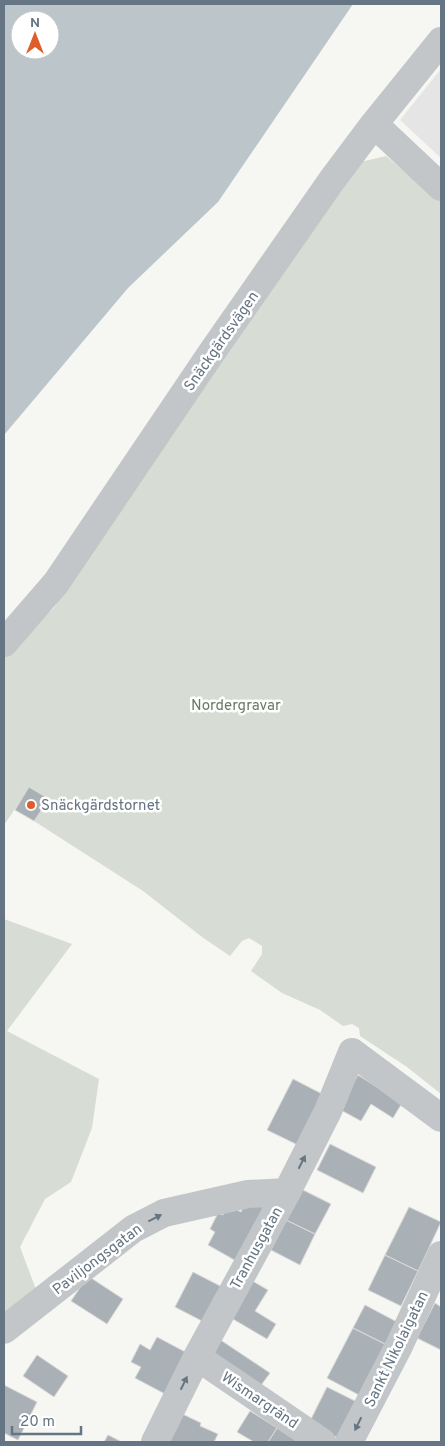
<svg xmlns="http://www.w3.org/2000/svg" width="445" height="1446" font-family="Overpass,sans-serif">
<rect width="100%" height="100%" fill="#f6f6f3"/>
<path fill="#e4e5e4" d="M441 69V158L400 120Z"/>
<path fill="#d7ddd4" d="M386 156 441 202V1094L407 1067 360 1036 359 1028 352 1024 343 1026 320 1010 282 993 251 971 262 954V946L249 938 242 941 230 956 202 937 143 891 34 821 48 799 30 787 4 825V653L53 609 352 164Z
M4 919 72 944 7 1031 99 1079 92 1128 71 1182 45 1199 20 1247 37 1292 4 1318Z"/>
<path fill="#bbc5ca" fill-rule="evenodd" d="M4 4H353L218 202 128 288 4 435ZM20 20H50V50H20Z"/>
<path fill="#a9b0b6" stroke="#d8d8d6" d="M29 787 49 799 34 821 15 810Z
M358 1075 402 1103 393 1118 371 1104 361 1121 339 1109Z
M293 1079 328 1097 302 1147 267 1130Z
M330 1144 376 1167 363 1193 317 1170Z
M301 1189 331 1204 315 1234 286 1220Z
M248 1198 266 1208 238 1262 208 1245 215 1232 210 1229 218 1213 223 1215 228 1206 241 1212Z
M409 1207 441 1222 418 1271 385 1255Z
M286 1220 315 1234 300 1265 271 1250Z
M385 1255 418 1271 401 1306 368 1290Z
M193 1272 224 1288 206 1323 175 1307Z
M88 1276 123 1299 107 1324 71 1301Z
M249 1279 268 1290 255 1311 276 1324 267 1339 226 1315Z
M435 1303 441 1307V1350L417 1338Z
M365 1305 397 1322 385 1344 353 1328Z
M353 1328 385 1344 359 1395 327 1378Z
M157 1337 189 1354 167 1395 135 1378 141 1367 131 1362 140 1344 150 1350Z
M219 1339 270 1373 259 1388 209 1354Z
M37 1355 68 1376 54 1397 23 1376Z
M4 1385 37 1402 18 1440 4 1433Z
M327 1387 357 1402 338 1438 309 1423Z
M176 1411 201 1423 200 1426 218 1434 214 1442H161Z
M250 1411 277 1428 268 1442H254L237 1432Z
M277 1428 298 1442H268Z
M108 1435 122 1442H104Z"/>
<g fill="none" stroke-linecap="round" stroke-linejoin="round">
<path stroke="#c2c6c9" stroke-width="28" d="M374 124 441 187
M4 643 56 583 212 352 332 180 374 124 441 41
M4 1330 133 1229 164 1213 248 1194 287 1192
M197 1357 322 1442
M155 1442 197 1357 287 1192 328 1111 352 1052 441 1118
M349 1442 399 1346 441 1255"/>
</g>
<defs><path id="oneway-solid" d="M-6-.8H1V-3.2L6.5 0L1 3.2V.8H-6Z" transform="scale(1.25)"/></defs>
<g fill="#667583">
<use href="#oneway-solid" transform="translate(302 1162) rotate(-63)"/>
<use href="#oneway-solid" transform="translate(155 1218) rotate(-27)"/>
<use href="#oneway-solid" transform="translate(184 1383) rotate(-64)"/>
<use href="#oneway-solid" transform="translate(358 1424) rotate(116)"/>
</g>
<circle fill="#de5d2b" stroke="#fff" stroke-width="2" cx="31" cy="805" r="5"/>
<g text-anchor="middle" stroke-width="5" stroke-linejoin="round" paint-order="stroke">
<g font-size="15" fill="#667583" stroke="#fff">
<text transform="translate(221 341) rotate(-55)" y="5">Snäckgärdsvägen</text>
<text transform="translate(256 1248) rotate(-61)" y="5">Tranhusgatan</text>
<text transform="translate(97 1259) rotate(-37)" y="5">Paviljongsgatan</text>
<text transform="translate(396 1349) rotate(-64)" y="5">Sankt Nikolaigatan</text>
<text transform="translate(260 1400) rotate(34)" y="5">Wismargränd</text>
</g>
<g font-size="15" fill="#687b65" stroke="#fff">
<text x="236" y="710">Nordergravar</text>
</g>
<g font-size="15" fill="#667583" stroke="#fff" text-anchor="start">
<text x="41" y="810">Snäckgärdstornet</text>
</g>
</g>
<rect width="445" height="1446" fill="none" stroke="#667583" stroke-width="10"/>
<g transform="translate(35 35)"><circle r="24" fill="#ffffff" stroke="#c2c8cd"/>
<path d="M0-4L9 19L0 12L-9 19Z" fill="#de5d2b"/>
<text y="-8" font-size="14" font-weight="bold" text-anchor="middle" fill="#667583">N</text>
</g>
<path d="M12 1426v8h69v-8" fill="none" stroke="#667583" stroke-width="2.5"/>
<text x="20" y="1426" font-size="15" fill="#667583" stroke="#ffffff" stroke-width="4" paint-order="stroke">20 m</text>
</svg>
